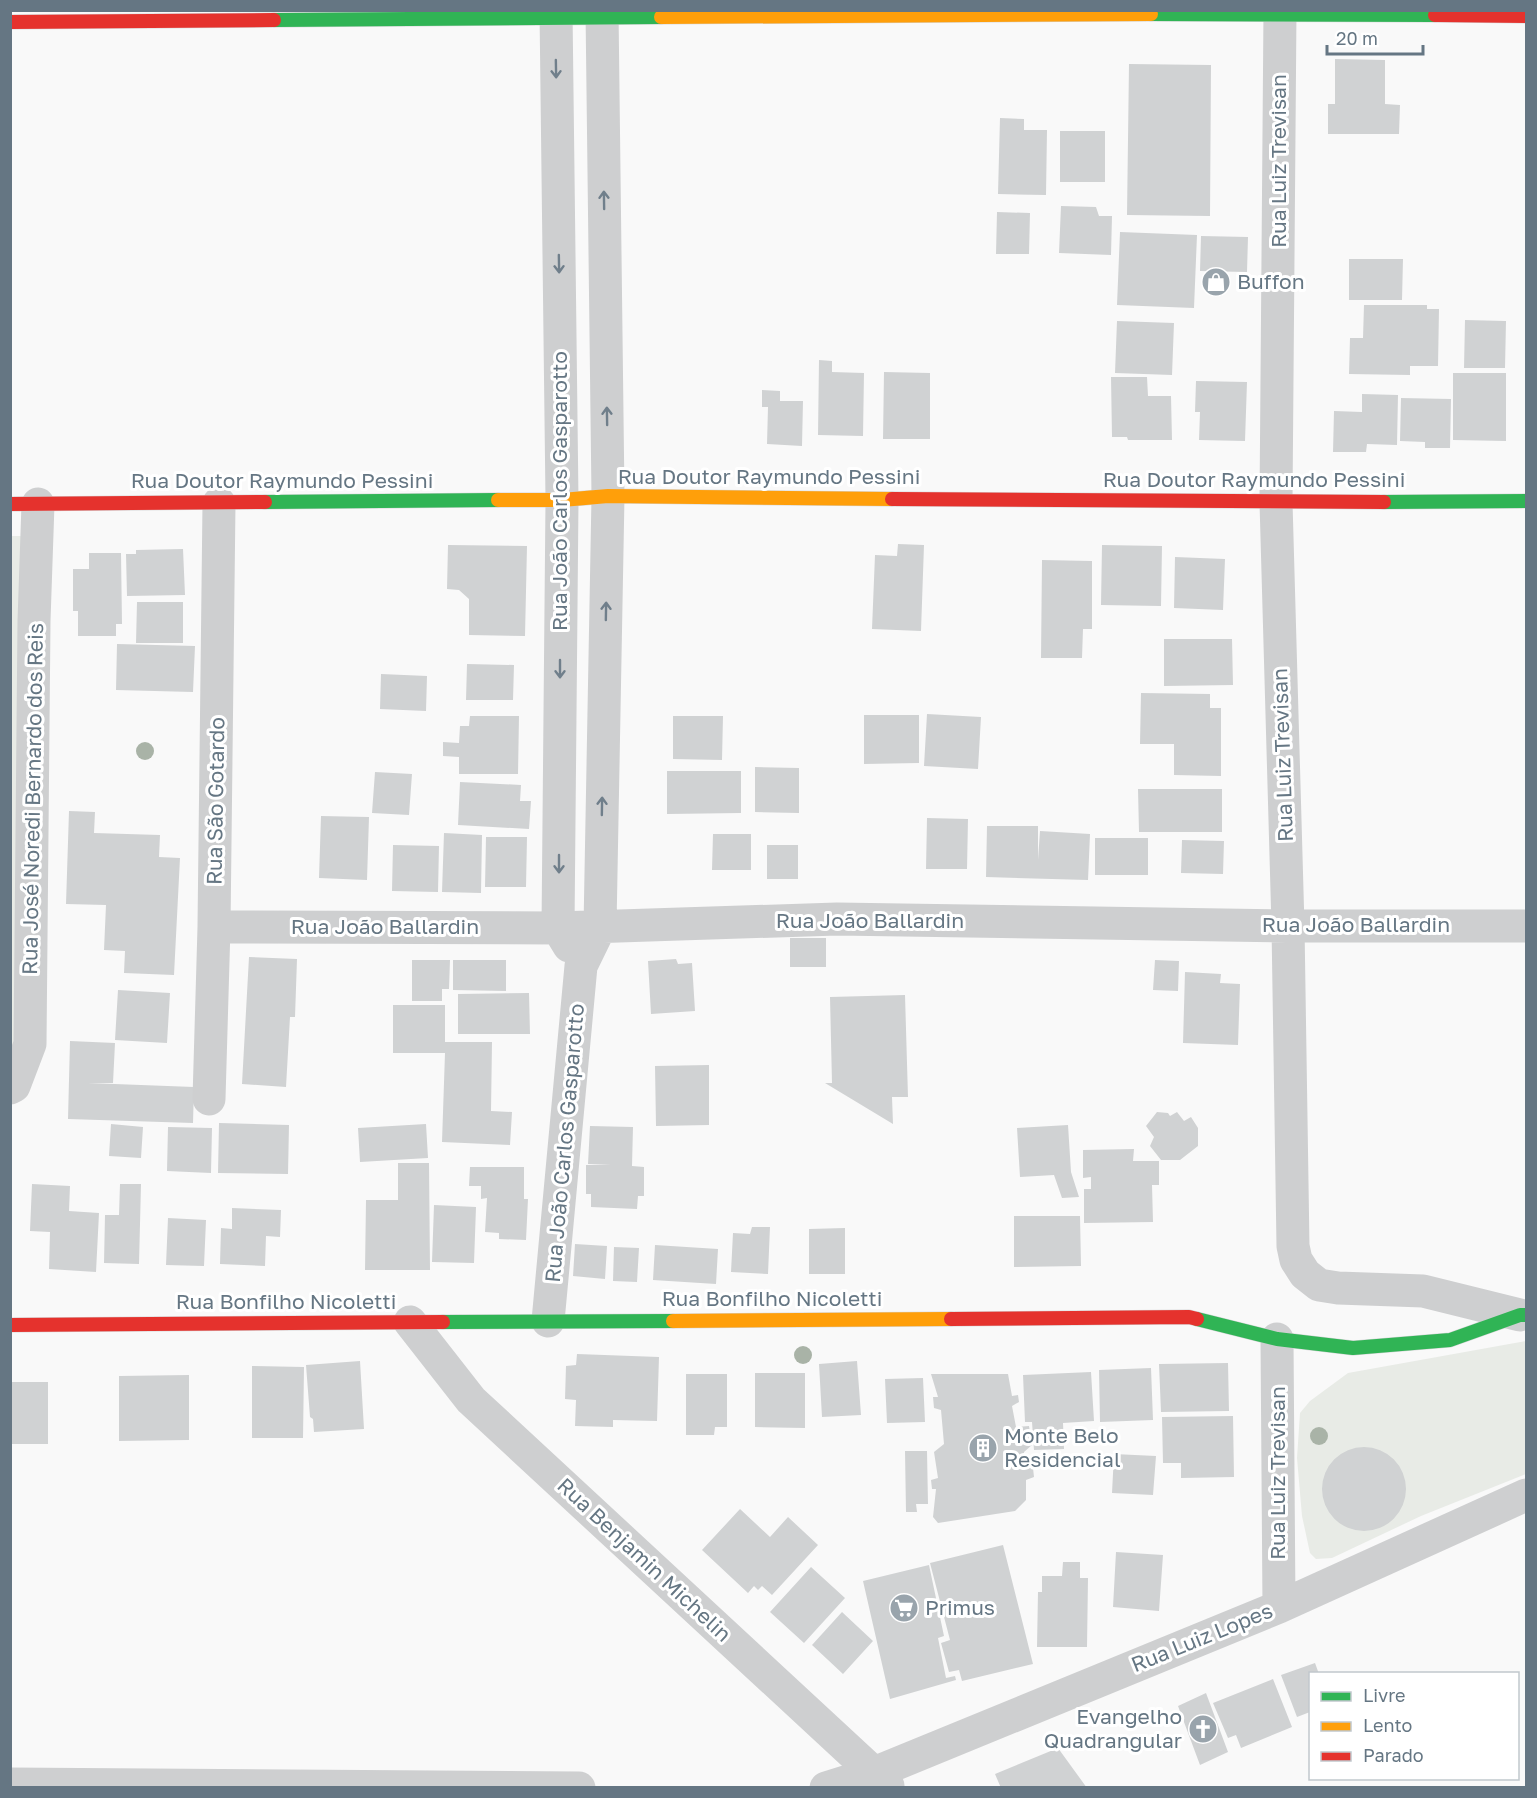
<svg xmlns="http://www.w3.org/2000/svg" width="1537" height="1798" font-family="'Golos Text',sans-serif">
<rect width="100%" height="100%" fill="#f9f9f9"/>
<path fill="#e8ebe6" d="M10 536H25L16 1064H10Z
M1526 1341V1474L1421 1516 1332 1558 1316 1559 1310 1553 1302 1516 1297 1458 1300 1413 1310 1401 1348 1373Z"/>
<path fill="#d0d2d3" d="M1335 59 1385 60V104L1400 105 1399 134H1328V104H1335Z
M1129 64 1211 65 1210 216 1127 215Z
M1000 118 1024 119V130H1047L1046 195 998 194Z
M1060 131H1105V182H1060Z
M1061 206 1096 207 1099 216H1112L1111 255 1059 253Z
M997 212 1030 213 1029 254H996Z
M1120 232 1197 235 1194 308 1117 305Z
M1201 236 1248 237 1247 272 1200 271Z
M1349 259H1403L1402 300H1349Z
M1364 305H1427V309H1439L1438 366H1410V375L1349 374 1350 338H1363Z
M1465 320 1506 321 1505 368H1464Z
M1117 321 1174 323 1172 375 1115 373Z
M819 360 832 361V372L864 373 863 436 818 435Z
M884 372 930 373V439H883Z
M1453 373H1506V441L1453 440Z
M1111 377H1147L1148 396H1171L1172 440H1128L1127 437H1112Z
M1196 381 1247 382 1245 441 1199 440 1200 412H1195Z
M762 390 780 391V401H803L802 446 767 444 768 407H762Z
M1362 394 1398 395 1397 445 1367 444 1366 452H1333L1334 411 1362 412Z
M1401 398 1451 399 1450 448H1425V442L1400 441Z
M898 544 924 545 921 631 872 629 875 555 897 556Z
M448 545 527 546 525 636 469 635V599L459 590 447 589Z
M1102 545 1162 546 1161 606 1101 605Z
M183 549 185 595 127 596 126 554H136V550Z
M89 553H121L122 624H116V636H78V611H73V569H89Z
M1175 557 1225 559 1223 610 1174 608Z
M1042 560 1092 561V629H1083L1082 658H1041Z
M137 602H183V643H136Z
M1164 639H1232L1233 685 1164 686Z
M117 644 195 646 193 692 116 690Z
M467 664 514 665 513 700H466Z
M381 674 427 676 426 711 380 709Z
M1141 693 1210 694V708H1221V776L1174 775V744H1140Z
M927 714 981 717 978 769 924 766Z
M864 715H919V763L864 764Z
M470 716H519L518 774H459V757L443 756V742L459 743 460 726H469Z
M673 716H723L722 760 673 759Z
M755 767 799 768V813L755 812Z
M667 771H741V813L667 814Z
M375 772 412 774 409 815 372 813Z
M460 782 521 785 520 801H531L529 829 458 825Z
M1138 789H1222V832H1139Z
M69 811 95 812 94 833 160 835 159 857 180 858 174 975 124 973 125 951 104 950 106 905 66 904Z
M321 816 369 817 367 880 319 878Z
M927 818 968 819 967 869H926Z
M987 826H1038V860L1040 831 1090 834 1088 880 986 877Z
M444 833 482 835 481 893 442 892Z
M713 834H751V870H712Z
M486 837H527L526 887H485Z
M1095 838H1148V875H1095Z
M1182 840 1224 841 1223 874 1181 873Z
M393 845 439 846 438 892 392 891Z
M767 845H798V879H767Z
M790 938H826V967H790Z
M249 957 297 959 295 1017H290L286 1087 242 1084Z
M676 959 678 964 692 963 695 1011 651 1014 648 961Z
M412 960H450L449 989H442V1001H412Z
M453 960H506V991L453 990Z
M1155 960 1179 961 1178 991 1153 990Z
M1185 972 1221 974 1220 983 1240 984 1238 1045 1183 1043Z
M118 990 170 993 167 1043 115 1040Z
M529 993 530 1034H458V994Z
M905 995 908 1097H892L893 1124 825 1083H832L830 997Z
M393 1005H445V1042H492L491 1111 512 1112 510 1145 442 1142 445 1053H393Z
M70 1041 115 1043 113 1083H88L194 1087 193 1123 68 1119Z
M709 1065V1125L656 1126 655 1066Z
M1157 1112 1168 1113 1170 1116 1177 1112 1184 1121 1191 1117 1198 1128V1146L1180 1160H1161L1150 1146 1154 1137 1146 1126Z
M219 1123 289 1125 288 1174 218 1173Z
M111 1124 143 1127 141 1158 109 1156Z
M426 1124 428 1158 360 1162 358 1128Z
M1068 1125 1071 1172 1079 1197 1062 1198 1054 1175 1020 1177 1017 1128Z
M590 1126 633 1127 632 1166 644 1167V1196H638L637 1209 591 1207V1194H586V1165H611L588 1164Z
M168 1127 212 1128 211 1173 167 1171Z
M1134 1149 1133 1161H1159V1185H1152L1153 1222 1084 1223V1189H1091V1177L1083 1178V1150Z
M398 1163H429L430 1270H365L366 1200H398Z
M470 1167H524V1199H528L526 1240 499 1239V1233L485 1232 487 1198 481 1199V1186H469Z
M32 1184 70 1186 69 1211 99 1213 96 1272 49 1269 50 1232 30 1231Z
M120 1184H141L139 1264 104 1263 105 1215H119Z
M434 1205 476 1207 474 1263 432 1262Z
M232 1208 281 1210 280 1237 266 1236 265 1266 220 1264 221 1228 232 1229Z
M1014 1216H1080L1081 1266 1014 1267Z
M168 1218 206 1220 204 1266 166 1265Z
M752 1227H770L768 1274 731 1272 733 1233 750 1234Z
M845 1228V1274H809V1229Z
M575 1244 607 1246 605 1279 573 1276Z
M655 1245 718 1249 716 1284 653 1280Z
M614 1247 639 1248 637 1282 613 1281Z
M577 1354 659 1357 657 1421 613 1420V1427L575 1426 576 1400 565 1399 566 1366 576 1365Z
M360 1361 364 1429 314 1432 313 1419 310 1417 306 1365Z
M857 1361 861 1415 822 1417 819 1364Z
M1228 1363 1229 1411 1161 1412 1159 1364Z
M252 1366 304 1367 303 1438H252Z
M1151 1368 1153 1420 1100 1422 1099 1370Z
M1091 1372 1094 1421 1063 1423 1064 1449 1034 1450 1032 1422H1025L1023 1375Z
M755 1373H805V1428L755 1427Z
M686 1374H727V1427H715L714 1435H686Z
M931 1374H1008L1012 1396 1018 1395 1019 1402 1012 1406 1016 1427 1029 1426 1032 1445 1024 1452 1025 1468H1033L1034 1477 1026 1480V1500L1015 1511 938 1523 933 1517 936 1489H932L931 1480 938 1478 934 1452 944 1444 941 1410 934 1408 933 1397H938Z
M189 1375V1440L119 1441V1376Z
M923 1378 925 1422 887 1423 885 1379Z
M10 1382H48V1444H10Z
M1233 1416 1234 1477 1181 1478V1463H1163L1162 1417Z
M1322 1489a42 42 0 1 1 84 0a42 42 0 1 1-84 0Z
M905 1451H927L928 1504H916L917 1512H906Z
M1114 1454 1156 1456 1153 1495 1112 1493Z
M740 1509 770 1537 788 1517 818 1545 772 1595 762 1586 758 1590 754 1586 748 1593 702 1550Z
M1003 1545 1033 1664 962 1681 959 1670 949 1672 941 1643 950 1640 930 1563Z
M1116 1552 1163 1555 1159 1611 1113 1607Z
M1063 1562H1080V1578H1088L1087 1647H1037L1038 1592H1042V1576H1062Z
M929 1565 944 1636 938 1638 946 1678 955 1676 956 1680 890 1699 863 1581Z
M811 1567 845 1598 804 1643 770 1612Z
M842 1612 873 1641 843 1674 812 1645Z
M1315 1663 1319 1674H1310V1712L1297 1717 1281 1675Z
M1273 1679 1292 1727 1241 1748 1236 1735 1228 1738 1213 1703Z
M1206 1693 1228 1752 1200 1765 1178 1706Z
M1058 1748 1087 1788H1001L995 1774Z"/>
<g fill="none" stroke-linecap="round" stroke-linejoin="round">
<g stroke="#d5d6d7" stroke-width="15">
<path id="fast" d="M1151 14 1435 15
M274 20 661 17
M265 502 498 500
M1384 502 1526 501
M1197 1319 1277 1339 1353 1348 1450 1340 1520 1315H1526
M443 1322 673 1321"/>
</g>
<g stroke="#d5d6d7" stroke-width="15">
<path id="slow" d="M661 17 1151 14
M498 500H562L608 496 892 499
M673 1321 951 1319"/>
</g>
<g stroke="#d5d6d7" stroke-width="15">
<path id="jam" d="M1435 15 1526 16
M10 22 274 20
M892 499 1384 502
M10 504 265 502
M951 1319 1189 1317 1197 1319
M10 1325 443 1322"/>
</g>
<path stroke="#cecfd0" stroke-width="33" d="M556 10 562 500 558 928 569 946
M1280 10 1276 502 1288 926 1293 1246 1296 1260 1305 1274 1319 1285 1338 1288 1423 1291 1520 1315
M214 927 558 928 837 919 1288 926H1526
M10 1088 14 1086 30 1044 34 621 38 504
M209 1099 214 927 219 503
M548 1321 581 966 600 927 608 496 602 10
M410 1322 471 1400 888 1786
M1277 1339 1279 1607
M10 1784 579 1788
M826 1788 874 1773 1279 1607 1526 1495"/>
<use href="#fast" stroke="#30b455" stroke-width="14"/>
<use href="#slow" stroke="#ff9f0a" stroke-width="14"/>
<use href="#jam" stroke="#e5322d" stroke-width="14"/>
</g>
<g fill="#a9b3a7">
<circle cx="145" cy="751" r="9"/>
<circle cx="803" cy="1355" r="9"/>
<circle cx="1319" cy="1436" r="9"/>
</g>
<defs><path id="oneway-shaft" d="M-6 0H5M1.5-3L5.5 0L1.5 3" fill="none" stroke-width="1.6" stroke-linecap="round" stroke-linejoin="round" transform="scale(1.5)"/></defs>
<g stroke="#707f8b">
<use href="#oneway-shaft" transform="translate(556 69) rotate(89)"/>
<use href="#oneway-shaft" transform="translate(604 200) rotate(-91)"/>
<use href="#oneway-shaft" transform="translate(559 264) rotate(89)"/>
<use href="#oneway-shaft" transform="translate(607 416) rotate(-91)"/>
<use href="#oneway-shaft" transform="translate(606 611) rotate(-89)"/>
<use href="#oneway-shaft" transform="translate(560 669) rotate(90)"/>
<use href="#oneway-shaft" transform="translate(602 806) rotate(-89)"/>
<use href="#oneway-shaft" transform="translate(559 864) rotate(90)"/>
</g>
<defs>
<g id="shop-disc" transform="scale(1.5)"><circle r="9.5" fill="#99a4ac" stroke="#fff"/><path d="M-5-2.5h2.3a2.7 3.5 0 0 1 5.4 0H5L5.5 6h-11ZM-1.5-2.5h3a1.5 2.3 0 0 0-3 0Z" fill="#fff"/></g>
<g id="building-disc" transform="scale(1.5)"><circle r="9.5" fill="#99a4ac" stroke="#fff"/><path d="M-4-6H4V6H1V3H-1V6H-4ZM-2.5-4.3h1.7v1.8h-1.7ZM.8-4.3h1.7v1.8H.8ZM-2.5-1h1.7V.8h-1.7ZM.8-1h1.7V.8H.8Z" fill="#fff"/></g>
<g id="supermarket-disc" transform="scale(1.5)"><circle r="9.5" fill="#99a4ac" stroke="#fff"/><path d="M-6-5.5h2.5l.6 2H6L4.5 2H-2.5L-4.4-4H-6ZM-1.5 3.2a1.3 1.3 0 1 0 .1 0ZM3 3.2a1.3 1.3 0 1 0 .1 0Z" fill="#fff"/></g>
<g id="church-disc" transform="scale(1.5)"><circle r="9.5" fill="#99a4ac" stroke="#fff"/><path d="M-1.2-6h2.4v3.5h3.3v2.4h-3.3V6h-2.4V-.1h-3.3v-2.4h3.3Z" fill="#fff"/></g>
</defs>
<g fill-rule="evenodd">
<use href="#shop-disc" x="1216" y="282"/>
<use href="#building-disc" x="983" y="1448"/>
<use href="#supermarket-disc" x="904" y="1608"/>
<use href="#church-disc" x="1203" y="1729"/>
</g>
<g text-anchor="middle" stroke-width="6" stroke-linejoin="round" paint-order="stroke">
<g font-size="21" fill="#657683" stroke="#fff">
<text transform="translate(1279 161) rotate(-90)" y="7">Rua Luiz Trevisan</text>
<text x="769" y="484">Rua Doutor Raymundo Pessini</text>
<text x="1254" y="487">Rua Doutor Raymundo Pessini</text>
<text x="282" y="488">Rua Doutor Raymundo Pessini</text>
<text transform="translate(560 491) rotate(-90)" y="7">Rua João Carlos Gasparotto</text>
<text transform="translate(1283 755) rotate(-92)" y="7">Rua Luiz Trevisan</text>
<text transform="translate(33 799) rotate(-89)" y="7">Rua José Noredi Bernardo dos Reis</text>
<text transform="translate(216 801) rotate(-89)" y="7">Rua São Gotardo</text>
<text x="870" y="928">Rua João Ballardin</text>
<text x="1356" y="932">Rua João Ballardin</text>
<text x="385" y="934">Rua João Ballardin</text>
<text transform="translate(565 1143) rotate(-85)" y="7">Rua João Carlos Gasparotto</text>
<text x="772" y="1306">Rua Bonfilho Nicoletti</text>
<text x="286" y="1309">Rua Bonfilho Nicoletti</text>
<text transform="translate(1278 1473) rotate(-90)" y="7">Rua Luiz Trevisan</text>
<text transform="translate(644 1560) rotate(43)" y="7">Rua Benjamin Michelin</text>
<text transform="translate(1202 1638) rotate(-22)" y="7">Rua Luiz Lopes</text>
</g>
<g font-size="21" fill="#657683" stroke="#fff" text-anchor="start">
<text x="1237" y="289">Buffon</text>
<text x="1004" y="1443">Monte Belo<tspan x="1004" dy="24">Residencial</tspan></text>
<text x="925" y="1615">Primus</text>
<text x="1182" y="1724" text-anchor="end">Evangelho<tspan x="1182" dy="24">Quadrangular</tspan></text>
</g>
</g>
<rect width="1537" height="1798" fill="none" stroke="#657683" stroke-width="24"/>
<rect x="1309" y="1672" width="210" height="108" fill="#ffffff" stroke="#c1c8cd" stroke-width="1.5"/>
<rect x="1321" y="1692" width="30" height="9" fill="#30b455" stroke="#c1c8cd" stroke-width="1.5"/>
<text x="1363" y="1702" font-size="18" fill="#657683">Livre</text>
<rect x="1321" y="1722" width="30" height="9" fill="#ff9f0a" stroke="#c1c8cd" stroke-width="1.5"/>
<text x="1363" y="1732" font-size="18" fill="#657683">Lento</text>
<rect x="1321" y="1752" width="30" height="9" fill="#e5322d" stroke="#c1c8cd" stroke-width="1.5"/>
<text x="1363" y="1762" font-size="18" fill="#657683">Parado</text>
<path d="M1327 45v9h96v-9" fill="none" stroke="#657683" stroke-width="3"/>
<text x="1336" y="45" font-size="18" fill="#657683" stroke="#ffffff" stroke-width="4.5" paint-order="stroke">20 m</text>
</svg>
